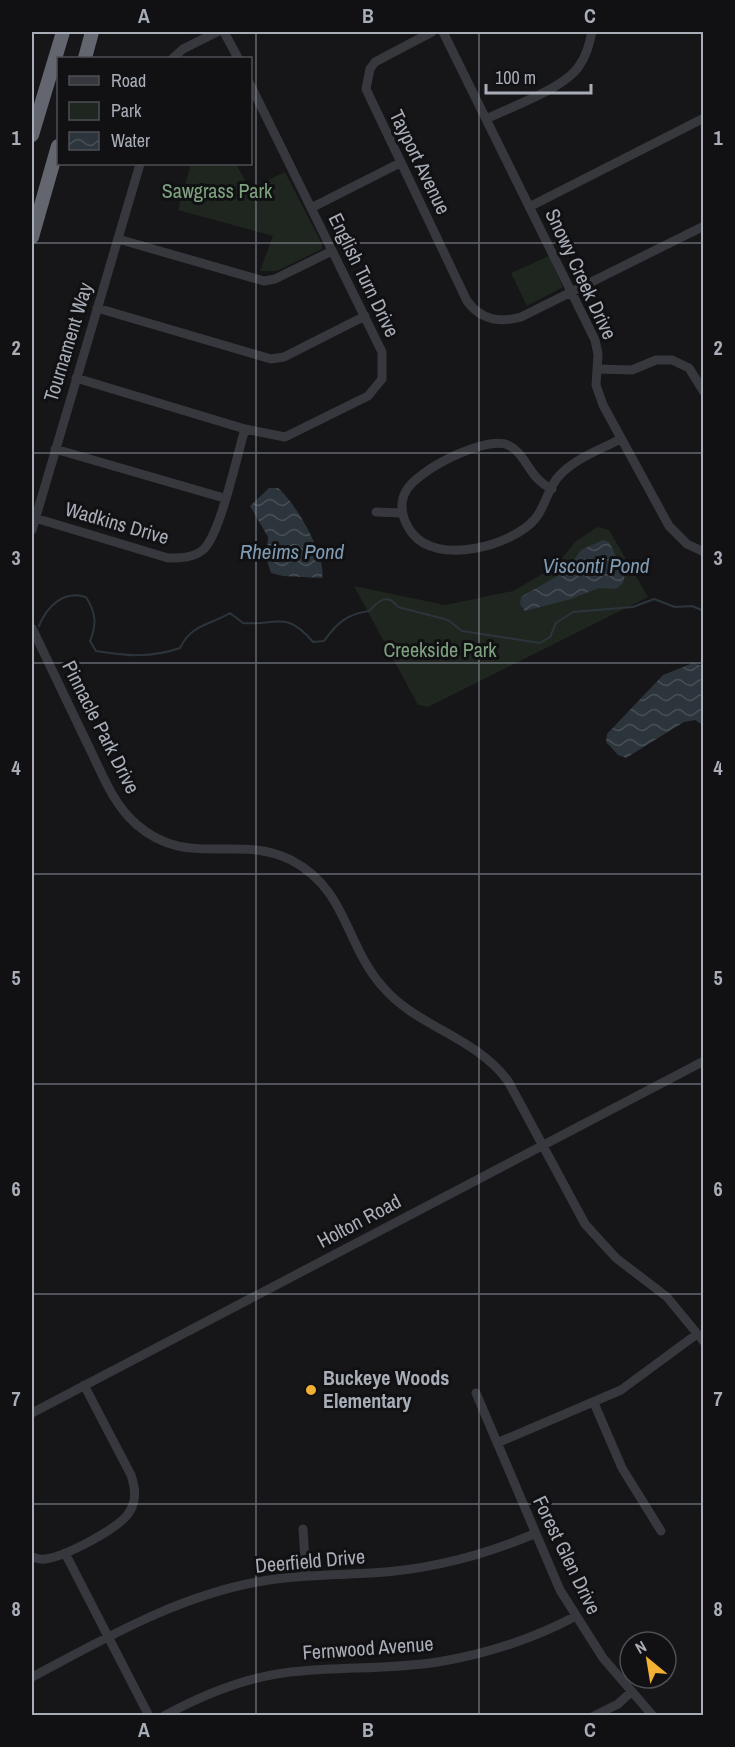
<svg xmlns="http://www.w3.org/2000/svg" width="735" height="1747" font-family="'Archivo Narrow',sans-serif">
<defs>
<pattern id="water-waves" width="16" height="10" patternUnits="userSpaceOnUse" patternTransform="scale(1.5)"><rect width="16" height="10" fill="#2c353c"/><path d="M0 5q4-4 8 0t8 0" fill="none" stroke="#485056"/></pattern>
</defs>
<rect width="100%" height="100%" fill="#161618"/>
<path fill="#1e261f" d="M191 164H236L250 189 285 172 322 244V249L277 271H260L273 236 178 210Z
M549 256 563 287 527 306 511 273Z
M597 527 609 530 648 597 428 707 418 705 354 586 445 605 513 591 556 566 575 542Z"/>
<path fill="url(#water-waves)" d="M269 488H278C295 502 327 556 322 578L283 576 271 573 266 558 268 537 250 506Z
M603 540 609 542 625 574 623 583 616 589 599 588 571 599 525 611 520 604 521 597 566 571 581 550Z
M693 663 703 666V725L695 720 684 722 626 758 618 755 606 742 607 734 663 675Z"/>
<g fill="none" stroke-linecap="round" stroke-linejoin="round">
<path stroke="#2c353c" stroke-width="2" d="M39 626C47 606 64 590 86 597 96 613 97 624 90 641L96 651C126 656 151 658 180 648 192 624 208 626 230 613L243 623C276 626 285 609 313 642L324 641C337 623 347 614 369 611 379 600 388 593 398 607L448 620 462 631 540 643 550 637 556 623 573 612 633 607 654 599 675 607 692 606 704 611"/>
<path stroke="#37383d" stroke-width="9" d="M224 32 238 58
M432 32 375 62 370 69 366 89 467 301C481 320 499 323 521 317L704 226
M443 32 595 340 598 354 596 385 603 405 669 526 687 544 704 552
M173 58 183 49 217 32
M486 119C511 107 565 88 579 66 587 55 589 44 592 32
M529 207 704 118
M311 208 400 163
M118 239 264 281 275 279 332 251
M97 308 271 359 284 357 365 316
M598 369 632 370 656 360H672L689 368 704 392
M76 378 245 429 285 437 368 396 382 379V352L250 84
M55 449 224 498
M552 489C528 478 527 454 508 445 486 435 417 470 406 491 398 505 403 521 412 533 437 566 512 546 535 519 546 506 548 487 559 476 574 459 601 449 621 439
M376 512 402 513
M35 518 168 558C181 558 194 558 204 549 221 532 237 455 245 429
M32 530 140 164
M32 628C50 666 69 705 87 743 101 771 112 803 136 824 188 870 237 833 291 860 347 889 345 944 382 986 416 1027 475 1036 508 1081L585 1224 616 1258 667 1297 704 1342
M476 1393 560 1590 603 1658 653 1716
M594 1403 622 1468 661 1531
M32 1413 704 1061
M497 1443 621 1390 697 1334
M303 1529 306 1576
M65 1553 149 1716
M32 1557C36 1558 40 1560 45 1559 64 1557 121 1528 130 1511 137 1499 135 1487 131 1475L84 1385
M32 1677C104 1639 176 1597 257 1582 295 1575 333 1575 371 1573 428 1570 482 1556 534 1534
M164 1716C206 1693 254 1674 302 1671 347 1667 393 1669 438 1662 486 1654 533 1639 576 1616
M594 1716 618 1704 631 1692"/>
<path stroke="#63666e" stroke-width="14" d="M85 58 92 32
M32 135 63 32
M32 237 58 146"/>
</g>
<path fill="none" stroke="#a8adb8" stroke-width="1.5" stroke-opacity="0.55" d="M256 32V1716M479 32V1716M32 243H704M32 453H704M32 663H704M32 874H704M32 1084H704M32 1294H704M32 1504H704"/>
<circle fill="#f2b134" stroke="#111113" stroke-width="2" cx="311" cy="1390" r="6"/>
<g text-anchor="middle" stroke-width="6" stroke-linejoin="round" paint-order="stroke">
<g font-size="20" fill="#a8adb8" stroke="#111113">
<text transform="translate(420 162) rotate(64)" y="7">Tayport Avenue</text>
<text transform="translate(581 274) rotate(65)" y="7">Snowy Creek Drive</text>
<text transform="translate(364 275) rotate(64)" y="7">English Turn Drive</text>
<text transform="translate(68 342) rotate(-73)" y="7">Tournament Way</text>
<text transform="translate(117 523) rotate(16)" y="7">Wadkins Drive</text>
<text transform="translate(101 727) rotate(63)" y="7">Pinnacle Park Drive</text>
<text transform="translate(359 1221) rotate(-28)" y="7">Holton Road</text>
<text transform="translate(567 1555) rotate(64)" y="7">Forest Glen Drive</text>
<text transform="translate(310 1561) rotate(-5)" y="7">Deerfield Drive</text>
<text transform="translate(368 1648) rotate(-4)" y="7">Fernwood Avenue</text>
</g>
<g font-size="20" fill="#7fa381" stroke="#111113">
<text x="217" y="198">Sawgrass Park</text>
<text x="440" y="657">Creekside Park</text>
</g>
<g font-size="20" font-weight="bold" fill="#a8adb8" stroke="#111113" text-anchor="start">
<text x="323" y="1385">Buckeye Woods<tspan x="323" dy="23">Elementary</tspan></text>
</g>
<g font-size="21" font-style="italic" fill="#7f9bb3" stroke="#111113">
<text x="292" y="559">Rheims Pond</text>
<text x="596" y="573">Visconti Pond</text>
</g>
</g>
<rect width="735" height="1747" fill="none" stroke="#111113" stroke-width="66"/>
<rect x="57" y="57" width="195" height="108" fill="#111113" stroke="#4d4f55" stroke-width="1.5"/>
<rect x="69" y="76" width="30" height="9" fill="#37383d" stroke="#4d4f55" stroke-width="1.5"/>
<text x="111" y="87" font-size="18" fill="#a8adb8">Road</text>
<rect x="69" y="102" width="30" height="18" fill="#1e261f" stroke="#4d4f55" stroke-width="1.5"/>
<text x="111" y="117" font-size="18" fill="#a8adb8">Park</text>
<rect x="69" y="132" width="30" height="18" fill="url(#water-waves)" stroke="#4d4f55" stroke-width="1.5"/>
<text x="111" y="147" font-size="18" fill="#a8adb8">Water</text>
<g transform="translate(648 1660) rotate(330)"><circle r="28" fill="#111113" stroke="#4d4f55" stroke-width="1.5"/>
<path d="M0-4.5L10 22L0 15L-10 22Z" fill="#f2b134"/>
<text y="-9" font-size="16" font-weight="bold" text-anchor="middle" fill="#a8adb8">N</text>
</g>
<path d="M486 84v9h105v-9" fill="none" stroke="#a8adb8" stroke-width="3"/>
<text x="495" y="84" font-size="18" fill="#a8adb8" stroke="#111113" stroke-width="4.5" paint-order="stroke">100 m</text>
<rect x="33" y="33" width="669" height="1681" fill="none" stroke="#a8adb8" stroke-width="2"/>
<g font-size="20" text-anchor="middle" font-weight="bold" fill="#a8adb8">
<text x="144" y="23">A</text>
<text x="368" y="23">B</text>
<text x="590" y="23">C</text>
<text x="16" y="145">1</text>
<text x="718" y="145">1</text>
<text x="16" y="355">2</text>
<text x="718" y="355">2</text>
<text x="16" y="565">3</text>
<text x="718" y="565">3</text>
<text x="16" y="775">4</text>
<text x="718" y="775">4</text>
<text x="16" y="985">5</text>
<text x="718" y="985">5</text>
<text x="16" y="1196">6</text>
<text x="718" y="1196">6</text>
<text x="16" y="1406">7</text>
<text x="718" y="1406">7</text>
<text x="16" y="1616">8</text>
<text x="718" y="1616">8</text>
<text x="144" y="1737">A</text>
<text x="368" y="1737">B</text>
<text x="590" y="1737">C</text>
</g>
</svg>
